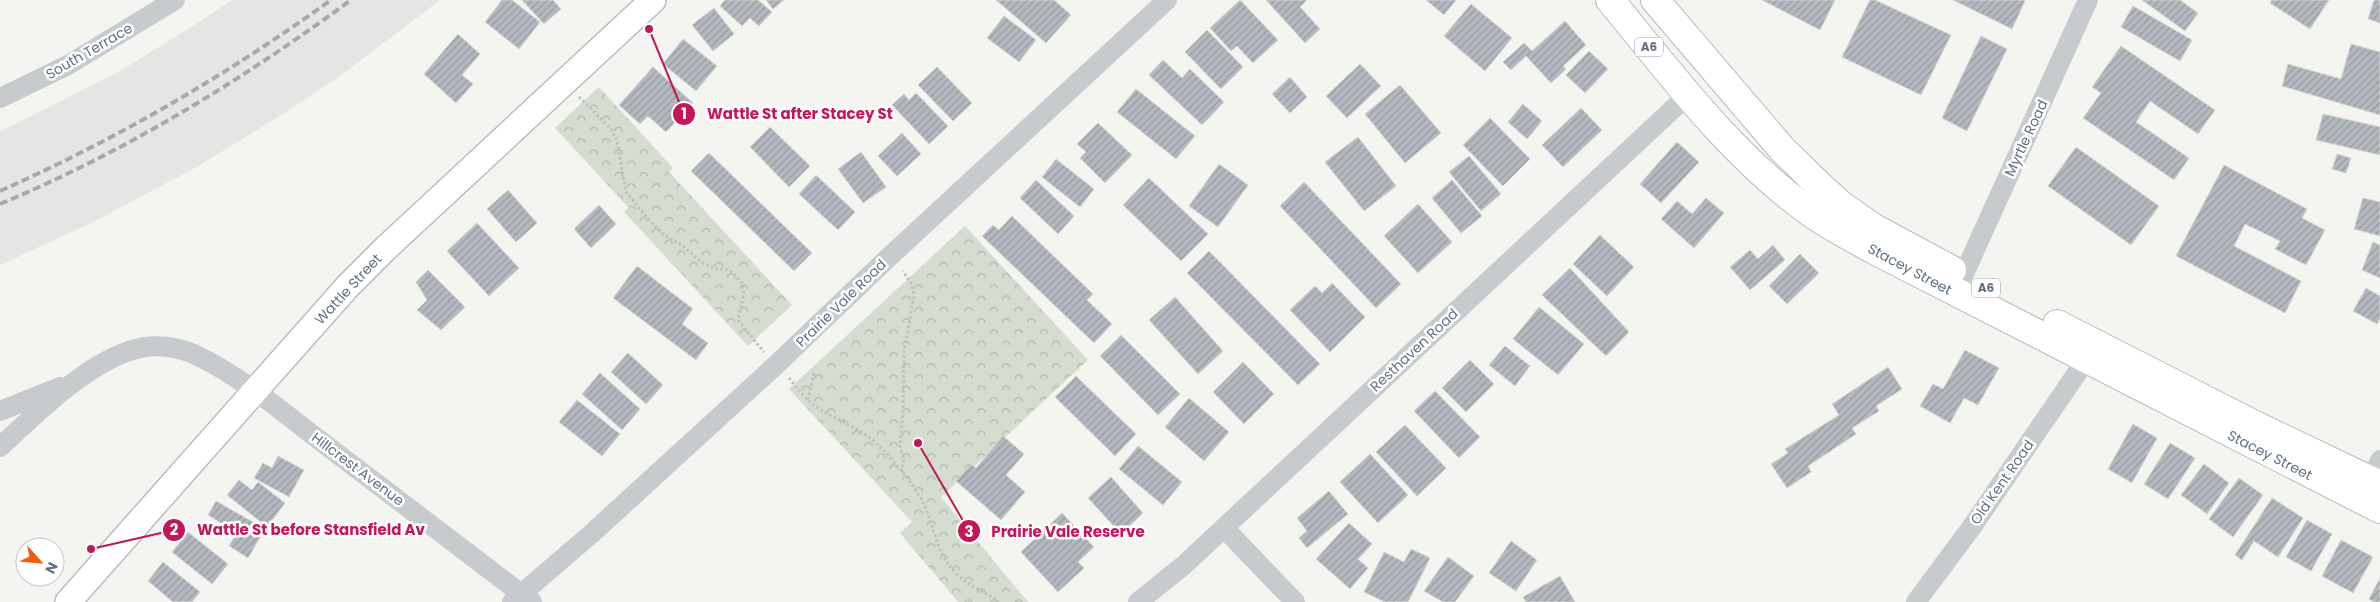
<svg xmlns="http://www.w3.org/2000/svg" width="2380" height="602" font-family="Poppins,sans-serif">
<defs>
<pattern id="forest-crowns" width="20" height="18" patternUnits="userSpaceOnUse" patternTransform="scale(1.25)"><rect width="20" height="18" fill="#d4ddd0"/><path d="M2 6a3 3 0 1 1 6 0M12 15a3 3 0 1 1 6 0" fill="none" stroke="#afb8ae"/></pattern>
<pattern id="building-hatch" width="6" height="6" patternUnits="userSpaceOnUse" patternTransform="scale(1.25)"><rect width="6" height="6" fill="#b3b9be"/><path d="M-1 1l2-2M0 6l6-6M5 7l2-2" fill="none" stroke="#959ba0"/></pattern>
</defs>
<rect width="100%" height="100%" fill="#f4f5f0"/>
<path fill="#e5e6e3" d="M232 0H440L341 75 291 109 195 168 89 224 0 265V132L118 72 185 31Z"/>
<path fill="url(#forest-crowns)" d="M599 87 673 168 669 172 792 305 748 346 624 212 629 208 555 128Z
M965 226 1088 360 941 497 1028 602H958L900 533 912 522 789 389Z"/>
<path fill="url(#building-hatch)" stroke="#d5d6d3" d="M502 0H512L540 22 519 49 485 22Z
M522 0H553L561 9 544 24Z
M725 0H758L772 12 759 26 750 18 742 26 720 6Z
M766 0H784L773 9Z
M996 0H1054L1071 15 1046 43Z
M1240 0 1278 40 1253 63 1237 46 1231 51 1210 28Z
M1266 0H1307L1300 7 1320 29 1305 43Z
M1426 0H1456L1444 15Z
M1762 0H1835L1820 30Z
M1870 0H1875L1951 35 1921 95 1842 57Z
M1953 0H2023L2025 1 2012 29Z
M2142 0H2180L2198 13 2185 31Z
M2272 0H2329L2310 29 2270 3Z
M2374 0H2380V23L2368 19Z
M1471 4 1512 38 1485 71 1444 36Z
M2133 6 2192 40 2180 61 2121 27Z
M714 8 734 34 713 51 692 25Z
M1004 16 1036 40 1019 62 987 38Z
M1565 21 1586 45 1563 66 1566 69 1551 83 1526 56 1511 70 1503 62 1524 43 1532 51Z
M1207 30 1243 67 1221 89 1185 52Z
M458 34 480 54 462 75 473 84 456 103 424 74Z
M1981 36 2007 49 1967 131 1942 118Z
M683 39 717 66 696 91 663 64Z
M2351 44 2380 52V115L2282 86 2288 64 2341 79Z
M2121 46 2215 110 2198 134 2150 101 2136 122 2189 158 2174 180 2083 118 2101 93 2092 87Z
M1589 51 1608 69 1585 93 1566 75Z
M1163 60 1182 78 1190 69 1224 102 1202 125 1149 75Z
M1360 64 1381 86 1347 118 1326 96Z
M653 67 693 103 666 132 648 116 640 124 619 105Z
M937 67 972 103 953 121 918 85Z
M1290 77 1307 97 1290 113 1272 94Z
M1400 85 1441 133 1405 163 1365 114Z
M1136 89 1195 136 1176 159 1117 112Z
M916 93 948 126 929 144 892 105 904 94 909 100Z
M1523 104 1542 121 1527 139 1508 122Z
M1581 108 1602 130 1563 167 1542 145Z
M2323 114 2380 127V155L2316 140Z
M1490 118 1530 159 1503 186 1463 145Z
M1098 123 1132 155 1105 183 1080 158 1086 152 1077 144Z
M770 127 810 166 789 187 750 147Z
M902 133 921 154 897 176 878 156Z
M1358 137 1396 186 1364 211 1325 162Z
M1677 142 1699 162 1661 203 1640 184Z
M2076 147 2159 206 2131 245 2048 186Z
M861 152 886 187 863 203 838 169Z
M709 153 812 253 794 271 691 171Z
M2337 154 2351 158 2346 173 2332 169Z
M1469 156 1501 194 1481 211 1449 172Z
M1056 159 1094 189 1080 207 1042 177Z
M1219 164 1248 185 1218 227 1189 206Z
M2224 165 2307 209 2302 218 2325 230 2306 265 2275 249 2280 241 2245 224 2234 246 2301 281 2285 313 2176 256Z
M816 175 855 212 838 230 799 194Z
M1149 178 1208 234 1181 261 1123 205Z
M1036 180 1074 216 1058 234 1020 198Z
M1452 180 1482 216 1461 233 1432 198Z
M1304 182 1401 284 1376 308 1280 206Z
M508 190 537 223 516 242 487 209Z
M1706 198 1724 213 1694 248 1661 219 1677 201 1692 214Z
M2363 198 2380 202V236L2354 229Z
M1418 204 1452 242 1418 273 1384 236Z
M599 205 616 224 591 248 574 229Z
M1012 216 1093 294 1087 300 1112 324 1094 343 982 236 993 225 999 230Z
M477 223 519 268 489 296 447 251Z
M1600 235 1634 267 1607 296 1573 264Z
M2373 242 2380 245V278L2362 270Z
M1773 245 1785 260 1750 290 1730 267 1750 250 1758 259Z
M1209 251 1320 364 1298 385 1187 273Z
M1800 254 1819 273 1787 304 1769 286Z
M637 266 693 309 682 324 708 343 696 360 613 298Z
M1570 268 1629 332 1606 356 1542 295Z
M428 270 465 307 441 330 417 310 427 300 416 282Z
M1332 283 1365 317 1330 352 1290 310 1315 286 1322 293Z
M2366 288 2380 296V319L2377 324 2353 311Z
M1175 297 1223 351 1198 374 1149 320Z
M1539 307 1584 344 1558 375 1513 339Z
M1121 335 1180 394 1158 415 1100 356Z
M1505 346 1530 366 1515 386 1489 365Z
M1965 350 1999 368 1978 405 1964 398 1950 423 1920 406 1933 384 1943 389Z
M628 353 663 385 646 404 611 372Z
M1470 360 1494 384 1466 412 1442 388Z
M1243 362 1274 394 1244 424 1213 392Z
M1888 367 1902 389 1876 406 1879 411 1852 428 1856 434 1808 466 1811 472 1787 488 1771 464 1788 453 1785 449 1839 415 1832 404Z
M600 373 640 409 622 430 582 394Z
M1076 376 1136 434 1115 456 1055 397Z
M1435 391 1480 437 1459 458 1414 411Z
M1189 398 1229 432 1204 461 1165 427Z
M577 400 620 434 602 456 559 422Z
M2133 424 2157 438 2132 483 2108 469Z
M1405 425 1446 468 1417 496 1376 452Z
M1003 436 1024 454 1006 475 1025 492 1001 520 956 481 971 464 976 468Z
M2170 443 2195 458 2168 499 2144 484Z
M1138 446 1182 482 1163 505 1119 469Z
M1370 454 1408 495 1378 523 1340 482Z
M278 456 304 470 289 497 254 478 263 463 272 468Z
M2204 464 2229 483 2207 514 2181 495Z
M1111 477 1143 513 1121 534 1088 498Z
M2239 478 2263 495 2233 537 2209 519Z
M239 480 252 490 258 482 285 503 267 527 227 495Z
M1329 491 1348 514 1307 548 1299 538 1307 531 1297 518Z
M2272 498 2303 518 2278 557 2254 541 2242 560 2235 555Z
M216 501 265 529 248 558 229 546 237 533 208 515Z
M1062 513 1094 547 1078 562 1084 568 1058 592 1021 552Z
M2307 520 2332 534 2311 571 2286 557Z
M1349 523 1372 544 1358 559 1368 568 1350 589 1316 559Z
M188 532 228 564 212 584 172 552Z
M2341 540 2373 557 2353 593 2322 576Z
M1511 541 1537 560 1516 591 1489 573Z
M1411 549 1430 558 1408 602H1385L1364 592 1384 552 1404 562Z
M1448 557 1474 576 1455 602H1443L1424 591Z
M163 562 200 592 192 602H173L148 581Z
M1560 576 1575 602H1526L1523 597Z
M2380 578V602H2374L2369 599Z"/>
<g fill="none" stroke-linecap="round" stroke-linejoin="round">
<g stroke="#babdc1" stroke-width="28">
<path id="major" d="M68 602 347 287 386 248 653 0"/>
</g>
<g stroke="#b7babd" stroke-width="30">
<path id="highway" d="M1610 0C1671 74 1729 153 1807 210 1828 226 1853 238 1876 251L2380 509
M1655 0 1782 149 1818 184 1841 205 1874 228 1952 270
M2057 324 2253 424 2380 485"/>
</g>
<path stroke="#bec0c2" stroke-width="3" stroke-dasharray="2.5 2.5" stroke-linecap="butt" d="M579 97 611 129 617 141 626 192 649 220 664 235 683 246 701 262 716 269H726L733 273 742 283 744 293 738 320 764 352
M789 378C797 388 805 399 815 406 837 421 864 429 882 449 899 467 917 487 927 511 936 534 936 552 955 572 968 586 984 591 999 602
M808 400 814 373
M902 472 904 459 900 446 903 412 904 352 914 296 912 285 903 271"/>
<path stroke="#c8cbce" stroke-width="20" d="M0 98 68 65 175 0
M1963 276 2088 0
M0 411 60 387
M0 447C37 413 94 355 145 347 162 345 180 348 196 355 240 376 280 410 318 439 390 493 460 548 532 602
M2372 482 2380 460
M1224 528 1295 602
M512 602 590 535 776 365 889 257 1167 0
M1138 602 1184 565 1688 95
M1916 602 1971 528 2086 360"/>
<use href="#major" stroke="#fff" stroke-width="25"/>
<use href="#highway" stroke="#fff" stroke-width="28"/>
<path stroke="#a5aab0" stroke-width="4" stroke-dasharray="8 4" stroke-linecap="butt" d="M0 191C117 139 227 75 331 0
M0 204C125 152 242 80 351 0"/>
</g>
<g text-anchor="middle" stroke-width="5" stroke-linejoin="round" paint-order="stroke">
<g fill="#fff" stroke="#909ca9" stroke-width="1">
<rect x="1635" y="37.5" width="28" height="19" rx="4"/>
<rect x="1972" y="278.5" width="28" height="19" rx="4"/>
</g>
<g font-size="12" font-weight="bold" fill="#607184">
<text x="1649" y="51">A6</text>
<text x="1986" y="292">A6</text>
</g>
<g font-size="14" fill="#607184" stroke="#fff">
<text transform="translate(89 51) rotate(-30)" y="5">South Terrace</text>
<text transform="translate(2026 138) rotate(-65)" y="5">Myrtle Road</text>
<text transform="translate(1910 269) rotate(28)" y="5">Stacey Street</text>
<text transform="translate(348 289) rotate(-47)" y="5">Wattle Street</text>
<text transform="translate(841 303) rotate(-44)" y="5">Prairie Vale Road</text>
<text transform="translate(1414 350) rotate(-43)" y="5">Resthaven Road</text>
<text transform="translate(2270 455) rotate(27)" y="5">Stacey Street</text>
<text transform="translate(358 469) rotate(37)" y="5">Hillcrest Avenue</text>
<text transform="translate(2002 482) rotate(-55)" y="5">Old Kent Road</text>
</g>
</g>
<path fill="none" stroke="#c2185b" stroke-width="2" d="M649 29L684 114M91 549L174 530M918 443L969 531"/>
<g fill="#c2185b" stroke="#fff" stroke-width="2">
<circle cx="649" cy="29" r="5"/>
<circle cx="91" cy="549" r="5"/>
<circle cx="918" cy="443" r="5"/>
<circle cx="684" cy="114" r="12"/>
<circle cx="174" cy="530" r="12"/>
<circle cx="969" cy="531" r="12"/>
</g>
<g font-size="15" text-anchor="middle" font-weight="bold" fill="#fff">
<text x="684" y="119">1</text>
<text x="174" y="535">2</text>
<text x="969" y="537">3</text>
</g>
<g font-size="15" text-anchor="middle" font-weight="bold" fill="#c2185b" stroke="#fff" stroke-width="5" stroke-linejoin="round" paint-order="stroke">
<text x="800" y="119">Wattle St after Stacey St</text>
<text x="311" y="535">Wattle St before Stansfield Av</text>
<text x="1068" y="537">Prairie Vale Reserve</text>
</g>
<g transform="translate(40 562) rotate(117)"><circle r="24" fill="#ffffff" stroke="#bfc6ce"/>
<path d="M0-4L9 19L0 12L-9 19Z" fill="#f55a10"/>
<text y="-8" font-size="14" font-weight="bold" text-anchor="middle" fill="#607184">N</text>
</g>
</svg>
